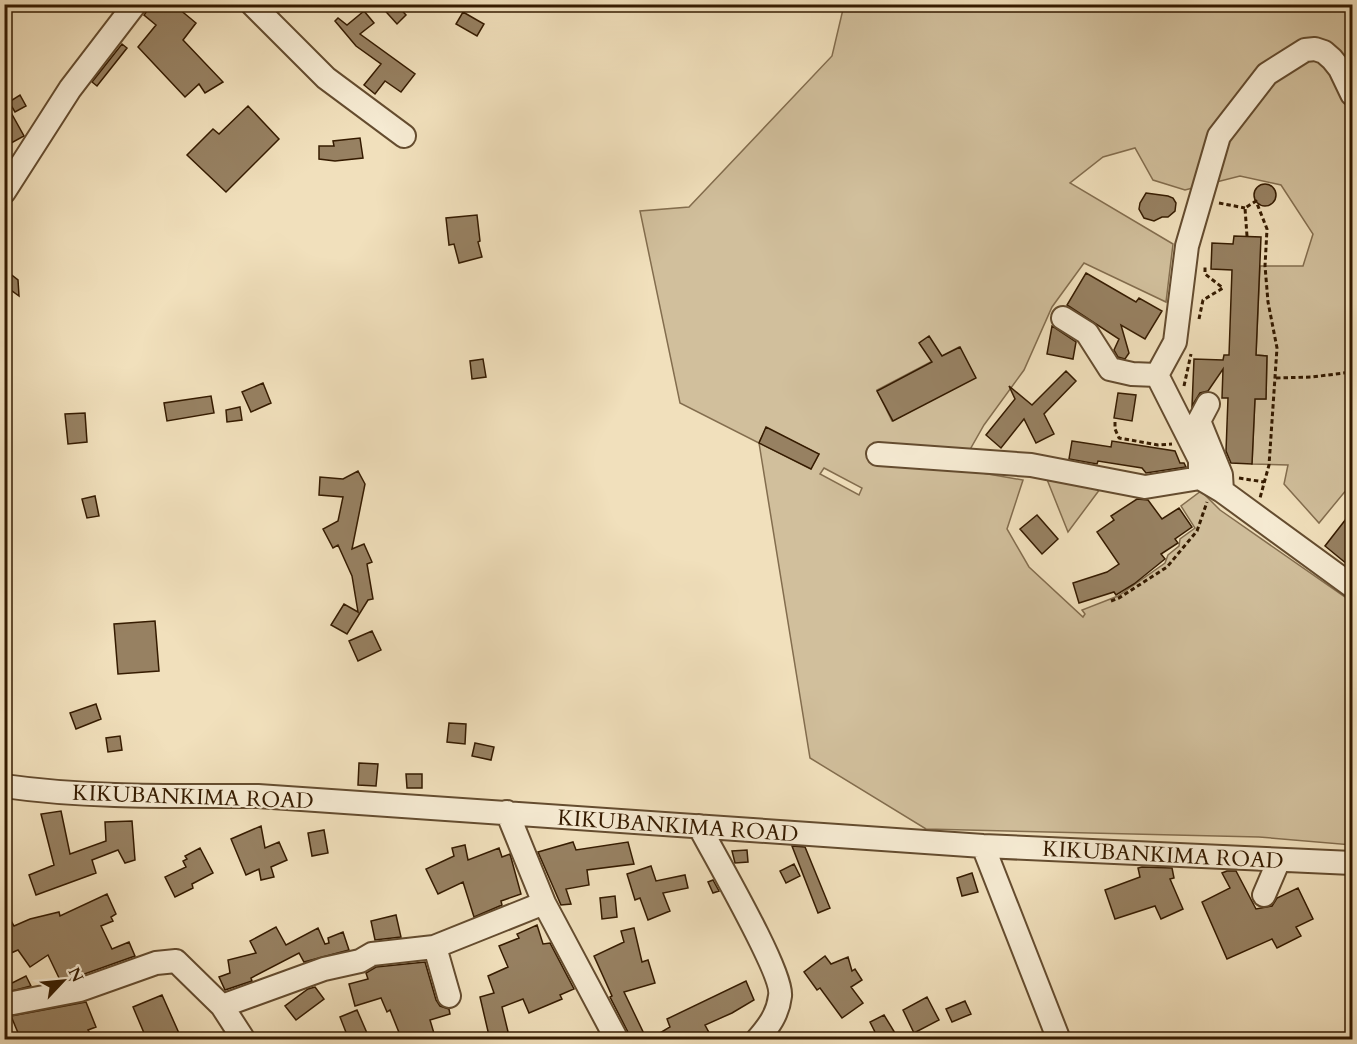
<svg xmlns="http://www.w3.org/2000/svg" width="1357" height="1044" font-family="Cardo,serif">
<rect width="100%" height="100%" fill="#f1e0bc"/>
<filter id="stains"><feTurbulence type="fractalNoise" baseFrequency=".00333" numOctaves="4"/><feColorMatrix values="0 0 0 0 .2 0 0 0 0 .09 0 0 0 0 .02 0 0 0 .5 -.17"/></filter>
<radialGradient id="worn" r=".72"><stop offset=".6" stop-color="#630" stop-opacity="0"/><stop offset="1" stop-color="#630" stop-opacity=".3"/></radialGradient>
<path fill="#d1bf9c" stroke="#836d4e" stroke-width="1.5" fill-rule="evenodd" d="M844 5H1352V483L1319 523 1284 484 1288 465 1252 464 1255 399H1266L1267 356 1256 355 1260 266H1303L1313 234 1281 185 1240 176 1185 190 1153 180 1135 148 1103 157 1070 183 1173 244 1166 302 1084 263 1052 307 1024 370 984 425 959 469 1023 480 1007 529 1029 567 1083 617 1085 614 1082 610 1118 596 1165 563 1168 555 1179 546 1180 539 1195 528 1181 506 1201 491 1220 510 1352 602V845L1259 837 926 829 810 758 759 443 680 403 640 211 689 207 832 56ZM959 347 975 377 892 421 877 390ZM766 428 819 454 811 469 759 443ZM824 468 862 488 859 495 820 474Z
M1046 477 1103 485 1068 532Z"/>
<path fill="#978162" stroke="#351b00" stroke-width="1.5" d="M152 4H173L196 23 183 40 223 82 205 93 199 84 185 97 138 47 156 25 144 15Z
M379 4H396L406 15 397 24Z
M364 11 374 23 360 34 415 74 401 92 385 81 375 94 364 85 381 64 356 46 335 21 338 18 347 25Z
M463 12 484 24 477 36 456 24Z
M122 44 127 48 97 86 92 82Z
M20 95 26 106 15 112 9 102Z
M4 100 24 136 4 147Z
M248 106 279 139 226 192 187 155 213 129 219 134Z
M360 138 363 158 335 161 319 159V146H334L333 141Z
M1254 195a11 11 0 1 1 22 0a11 11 0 1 1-22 0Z
M1146 193 1168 196 1173 198 1176 203 1175 211 1168 217H1162L1154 221 1144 218 1139 209 1140 203Z
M477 215 480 241 478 242 482 257 459 263 454 244 449 245 446 218Z
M1234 236 1261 237 1256 355 1267 356 1266 399H1255L1252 464 1231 463 1226 451 1228 398H1222L1223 369 1208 391 1200 393 1192 406 1194 359 1223 360 1224 355H1229L1232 270 1211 269 1212 243 1233 244Z
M4 269 18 280 19 296 4 285Z
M1086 273 1136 302 1139 298 1162 311 1145 339 1121 325 1129 353 1125 359 1118 357 1114 350 1119 339 1067 305Z
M1052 326 1076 342 1073 359 1047 354Z
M929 336 942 356 960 347 976 378 893 421 877 391 932 362 919 343Z
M483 359 486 377 472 379 470 361Z
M1066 371 1076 381 1044 414 1054 434 1036 443 1024 419 1001 448 986 435 1015 399 1009 386 1032 405Z
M263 383 271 403 251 412 242 392Z
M1118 393 1136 395 1132 421 1114 418Z
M211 396 214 413 167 421 164 403Z
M240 407 242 420 227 422 226 410Z
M85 413 87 442 68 444 65 414Z
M766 427 819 454 811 469 759 443Z
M1072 441 1111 447 1112 441 1175 451 1180 463H1184L1186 467 1146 473 1142 468 1098 461 1097 464 1069 459Z
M358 471 365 484 352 549 364 544 372 562 367 564 373 599 368 600 347 634 331 625 344 604 358 612 352 576 338 545 333 548 323 529 338 521 343 497 319 495 320 477 343 479Z
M95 496 99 516 87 518 82 499Z
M1137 499 1148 500 1162 519 1179 508 1192 527 1175 539 1178 543 1161 554 1165 559 1134 584 1116 595 1114 592 1079 603 1073 583 1107 572 1119 564 1097 532 1114 520 1111 516Z
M1353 510V569L1325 546Z
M1037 515 1058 539 1042 554 1020 529Z
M155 621 159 671 118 674 114 624Z
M372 631 381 650 358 661 349 641Z
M96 704 101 719 76 729 70 713Z
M449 723 466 724 465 744 447 742Z
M120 736 122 750 108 752 106 738Z
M475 743 494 747 491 760 472 756Z
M359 763 378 764 376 786 358 785Z
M406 774H422V788H407Z
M61 811 70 854 106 841 105 822 132 821 135 860 125 863 118 850 92 860 96 873 36 895 29 875 54 865 41 814Z
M261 826 265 848 279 842 287 860 271 867 274 877 261 880 259 869 246 875 231 839Z
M324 830 328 853 312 856 308 833Z
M573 842 576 850 628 842 634 864 587 870 589 885 566 889 571 904 561 905 538 852Z
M465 845 468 860 499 848 502 857 510 854 521 894 501 901 502 905 474 917 463 882 438 894 426 869 454 856 452 848Z
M792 846 805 847 830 908 818 913Z
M200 848 213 873 192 884 193 888 175 897 165 877 186 867 183 861 187 859 185 856Z
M747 850 748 862 735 863 732 851Z
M794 864 800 876 786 883 780 871Z
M651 866 656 881 685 875 688 888 663 893 670 911 648 920 640 898 635 900 627 874Z
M1142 867 1172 868 1174 878 1170 879 1183 909 1161 919 1155 906 1115 919 1105 890 1140 877 1138 868Z
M1227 871H1236L1256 909 1272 906 1277 898 1298 888 1313 919 1296 927 1301 936 1277 948 1272 939 1227 959 1202 902 1230 888 1222 873Z
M972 873 978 892 962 896 957 878Z
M713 880 719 891 713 893 708 882Z
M107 894 116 914 111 917 113 921 101 926 112 949 129 942 135 956 76 977 60 980 48 955 30 967 18 950 4 956V908L14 926 30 919 59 912 60 916Z
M615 896 617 917 602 919 600 898Z
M396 915 401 937 375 940 371 921Z
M537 925 543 944 550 943 574 989 560 995 562 999 529 1013 523 999 502 1007 510 1040H490L480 997 494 993 488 976 508 967 499 946 519 938 517 934Z
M276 927 286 945 318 928 325 944 329 943 328 938 343 932 349 950 304 962 299 953 251 978 252 981 225 990 219 977 230 973 228 960 256 953 250 941Z
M634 928 642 962 648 960 655 983 624 992 647 1040H632L610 997 612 996 594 956 624 942 621 931Z
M825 956 831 964 848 957 852 971 855 969 862 980 851 987 863 1003 842 1018 820 988 817 990 804 972Z
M425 962 436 1000 440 1006 449 1009 450 1014 430 1020 436 1040H402L390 1010 387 1012 381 998 355 1006 349 984 368 979 366 973 376 967Z
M26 976 31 986 4 993V987Z
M746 981 754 1000 732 1013 705 1025 713 1040H648L670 1027 667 1019Z
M315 987 324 999 296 1020 285 1006 308 989Z
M162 995 182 1040H147L133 1007Z
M927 997 939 1020 914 1033 903 1010Z
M965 1001 971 1014 952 1022 946 1009Z
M86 1002 96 1027 88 1030 94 1040H21L11 1016Z
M357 1010 370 1040H349L340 1017Z
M884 1015 895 1033 883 1040H879L870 1022Z"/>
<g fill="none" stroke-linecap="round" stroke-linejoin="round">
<g stroke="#644c2f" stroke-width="26">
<path id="minor" d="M252 4 326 78 404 136
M4 192 70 89 135 4
M1063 318 1087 333 1110 369 1132 374 1157 375
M1208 404 1199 421 1221 475 1222 491
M878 454 1031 465 1145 487 1200 478 1222 491 1352 586
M1200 478V460L1157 375 1175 342 1187 246 1219 136 1267 74 1305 50 1315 49 1324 52 1332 59 1340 69 1352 94
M4 786C88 798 173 796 258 796L983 846 1352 863
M507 812 544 903 617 1040
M699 826C713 853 784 974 780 996 778 1014 769 1026 757 1040
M983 846 1059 1040
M1264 895 1276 867V860
M435 947 449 996
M13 1003 80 990 156 963 176 961 222 1006 244 1040
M222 1006 324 969 360 961 372 954 434 947 544 903"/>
</g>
<path stroke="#351b00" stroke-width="3" stroke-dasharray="4.5 3" stroke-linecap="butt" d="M1219 203 1245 208
M1247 236 1245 208 1256 201 1267 229 1265 266 1268 302 1277 348 1269 465 1260 498
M1199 319 1203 300 1223 288 1205 274V265
M1276 378 1312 377 1352 372
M1184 386 1191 354
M1115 422V429L1119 438 1158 445 1172 444
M1239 478 1264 482
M1111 601 1119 598 1167 567 1197 531 1207 502"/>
<use href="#minor" stroke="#f6ebd3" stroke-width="22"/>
</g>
<g text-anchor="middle" stroke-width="4.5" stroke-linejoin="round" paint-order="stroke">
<g font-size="22" fill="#351b00" stroke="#f6ebd3">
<text transform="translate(193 796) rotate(2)" y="8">KIKUBANKIMA ROAD</text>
<text transform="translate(678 825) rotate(4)" y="8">KIKUBANKIMA ROAD</text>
<text transform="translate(1163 854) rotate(3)" y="8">KIKUBANKIMA ROAD</text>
</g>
</g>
<rect width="1357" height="1044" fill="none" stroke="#f1e0bc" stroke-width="24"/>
<rect x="6" y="6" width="1345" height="1032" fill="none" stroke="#351b00" stroke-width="3"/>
<rect x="12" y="12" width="1333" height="1020" fill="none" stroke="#351b00" stroke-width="1.5"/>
<g transform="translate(63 981) rotate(64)" stroke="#f6ebd3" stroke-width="4.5" paint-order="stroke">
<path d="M0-4.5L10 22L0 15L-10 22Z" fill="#351b00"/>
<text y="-9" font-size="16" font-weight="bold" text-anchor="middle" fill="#351b00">N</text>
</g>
<rect width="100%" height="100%" filter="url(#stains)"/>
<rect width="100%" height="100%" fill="url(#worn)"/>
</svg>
